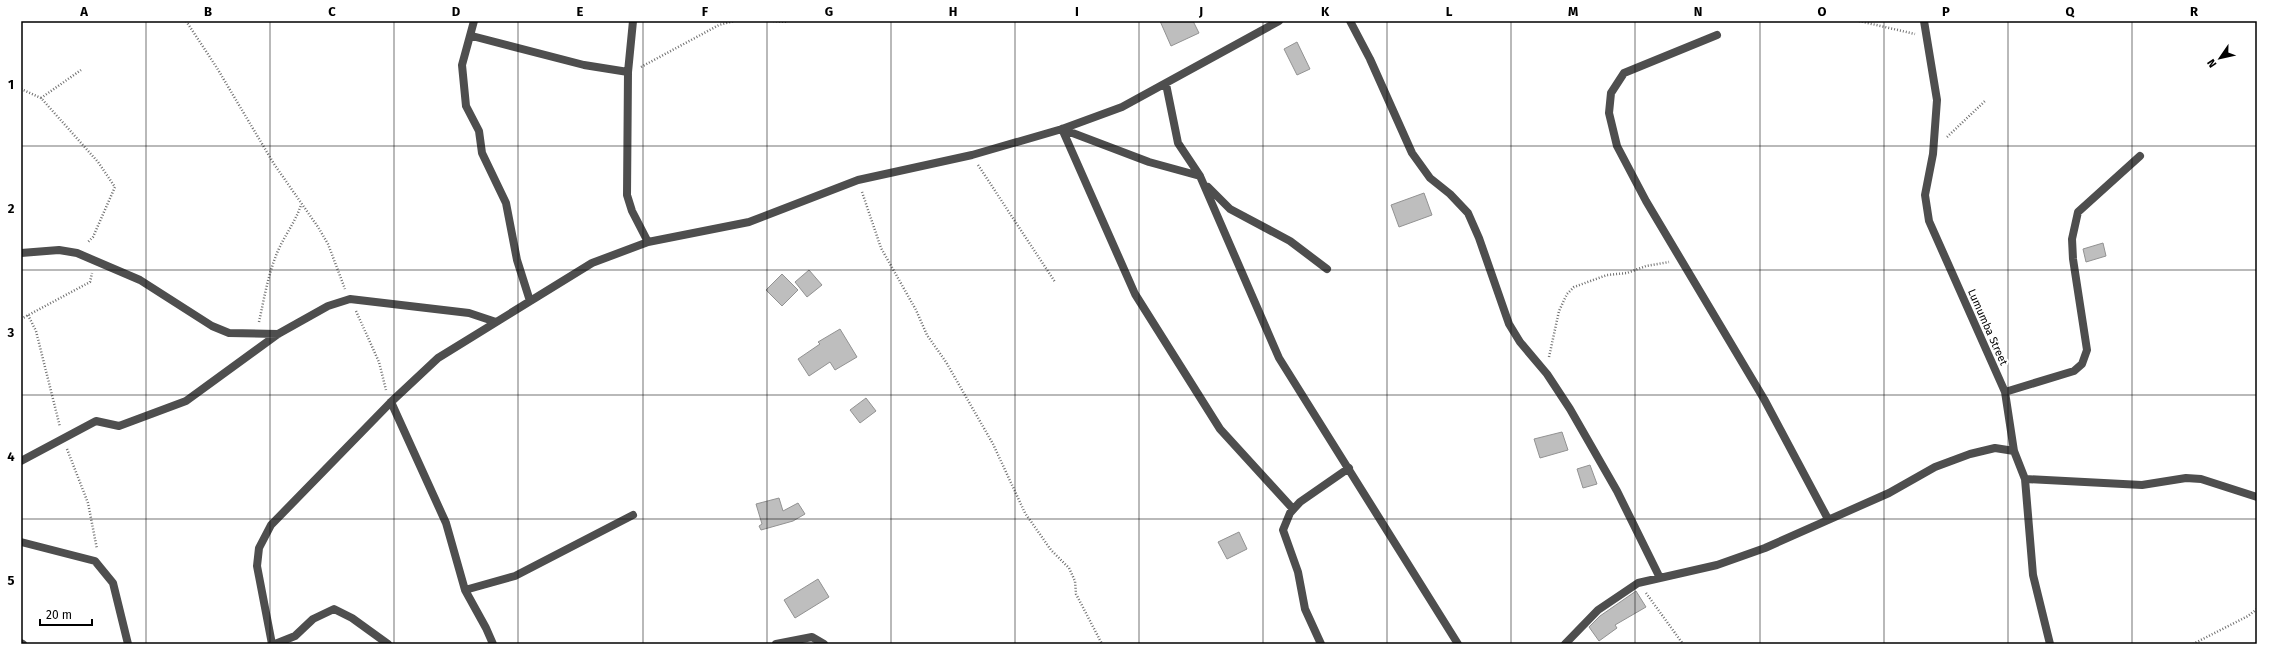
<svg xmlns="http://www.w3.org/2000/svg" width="2278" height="665" font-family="'Fira Sans',sans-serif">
<rect width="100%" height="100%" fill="#fff"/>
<path fill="#bebebe" stroke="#929292" d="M1160 21H1193L1199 33 1171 46Z
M1297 42 1310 69 1297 75 1284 49Z
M1424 193 1432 215 1399 227 1391 205Z
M2103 243 2106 256 2086 262 2083 249Z
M809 270 822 285 807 297 795 282Z
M782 274 798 290 782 306 766 290Z
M840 329 857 357 835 370 830 362 809 376 798 359 820 344 818 342Z
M866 398 876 411 860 423 850 410Z
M1562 432 1568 450 1540 458 1534 439Z
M1590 465 1597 484 1583 488 1577 469Z
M779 498 783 511 798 503 805 514 793 521 761 530 759 526 762 524 756 504Z
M1239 532 1247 549 1227 559 1218 542Z
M818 579 829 597 795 618 784 600Z
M1636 591 1646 607 1615 625 1617 628 1599 641 1589 627 1600 616Z"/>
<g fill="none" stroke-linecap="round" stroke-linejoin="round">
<path stroke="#707070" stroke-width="2.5" stroke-dasharray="1 2" stroke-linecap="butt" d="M186 21 217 68 274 164 318 227 328 244 345 289
M773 21 788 22
M1859 21 1915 34
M641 67 719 25 734 21
M21 89 41 98 98 162 115 187 93 237 87 243
M41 98 81 70
M1947 137 1985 101
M978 165 1055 282
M862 192 881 248 916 310 927 335 946 362 993 444 1025 513 1051 550 1069 568 1075 581 1076 594 1102 644
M356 311 379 362 386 390
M28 315 36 331 60 427
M21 319 90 282 92 273
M259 322C264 299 268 275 277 253 284 236 295 223 301 205
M1549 357 1559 311 1567 294 1574 287 1607 275 1627 273 1646 266 1669 262
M67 449 88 503 97 549
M1646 593 1683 644
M2193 644 2248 616 2257 609"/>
<path stroke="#4e4e4e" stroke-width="8" d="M474 21 462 65 466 106 479 131 482 153 506 203 517 260 530 301
M633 21 628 72 627 195 632 211 648 242
M1350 21 1370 59 1412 153 1430 178 1450 194 1468 213 1479 238 1509 324 1520 342 1547 374 1570 409 1617 491 1660 578
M1924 21 1937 100 1933 154 1925 195 1929 221 2005 392 2014 451 2025 479 2033 575 2050 644
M1717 35 1624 73 1611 93 1609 113 1617 146 1646 201 1764 399 1828 519
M472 36 584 65 628 72
M1166 84 1178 143 1200 176
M1062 129 1149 162 1200 176 1279 358 1458 644
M1062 129 1135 294 1220 429 1293 509
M1208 187 1230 209 1290 241 1327 269
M21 253 59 250 77 253 140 280 212 326 229 333 278 334
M2005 392 2074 371 2082 364 2087 350 2073 259 2072 239 2078 212 2140 156
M391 402 446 523 465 590 486 628 493 644
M21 461 96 421 119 426 186 401 278 334 328 306 350 299 469 313 496 322
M2025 479 2142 485 2186 478 2201 479 2257 497
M21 542 95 561 113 583 128 644
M465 590 515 576 633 515
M21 643 23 644
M272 644 257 566 259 548 271 525 391 402 438 358 592 263 648 242 749 222 858 180 972 155 1062 129 1122 107 1279 21
M275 644 295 636 313 619 334 609 352 618 388 644
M776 644 812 637 824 644
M1321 644 1305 609 1298 572 1283 530 1290 513 1300 502 1349 468
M1565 644 1598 610 1638 583 1717 565 1765 548 1889 493 1935 467 1970 454 1995 448 2014 451"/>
</g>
<path fill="none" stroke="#000" stroke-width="1" stroke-opacity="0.55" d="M146 21V644M270 21V644M394 21V644M518 21V644M643 21V644M767 21V644M891 21V644M1015 21V644M1139 21V644M1263 21V644M1387 21V644M1511 21V644M1635 21V644M1760 21V644M1884 21V644M2008 21V644M2132 21V644M21 146H2257M21 270H2257M21 395H2257M21 519H2257"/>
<g text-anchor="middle" stroke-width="4" stroke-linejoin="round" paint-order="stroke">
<g font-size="11" fill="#000" stroke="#fff">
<text transform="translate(1988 327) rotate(66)" y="4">Lumumba Street</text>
</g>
</g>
<rect width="2278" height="665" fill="none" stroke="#ffffff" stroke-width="44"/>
<g transform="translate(2220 58) rotate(236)" stroke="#ffffff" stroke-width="3" paint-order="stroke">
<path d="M0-3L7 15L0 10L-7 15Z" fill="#000000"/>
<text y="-6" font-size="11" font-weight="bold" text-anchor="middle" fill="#000000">N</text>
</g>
<path d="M40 619v6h52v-6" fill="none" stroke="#000000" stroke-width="2"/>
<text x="46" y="619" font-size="12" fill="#000000" stroke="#ffffff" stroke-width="3" paint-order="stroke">20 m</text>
<rect x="22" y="22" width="2234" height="621" fill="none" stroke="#000" stroke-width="1.5"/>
<g font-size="13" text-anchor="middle" font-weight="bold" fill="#000">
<text x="84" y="16">A</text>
<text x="208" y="16">B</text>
<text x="332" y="16">C</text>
<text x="456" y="16">D</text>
<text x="580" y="16">E</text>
<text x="705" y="16">F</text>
<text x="829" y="16">G</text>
<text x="953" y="16">H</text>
<text x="1077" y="16">I</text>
<text x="1201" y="16">J</text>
<text x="1325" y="16">K</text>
<text x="1449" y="16">L</text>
<text x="1573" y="16">M</text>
<text x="1698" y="16">N</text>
<text x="1822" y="16">O</text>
<text x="1946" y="16">P</text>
<text x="2070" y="16">Q</text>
<text x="2194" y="16">R</text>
<text x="11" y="89">1</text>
<text x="11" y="213">2</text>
<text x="11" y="337">3</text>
<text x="11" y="461">4</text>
<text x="11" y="585">5</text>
</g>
</svg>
